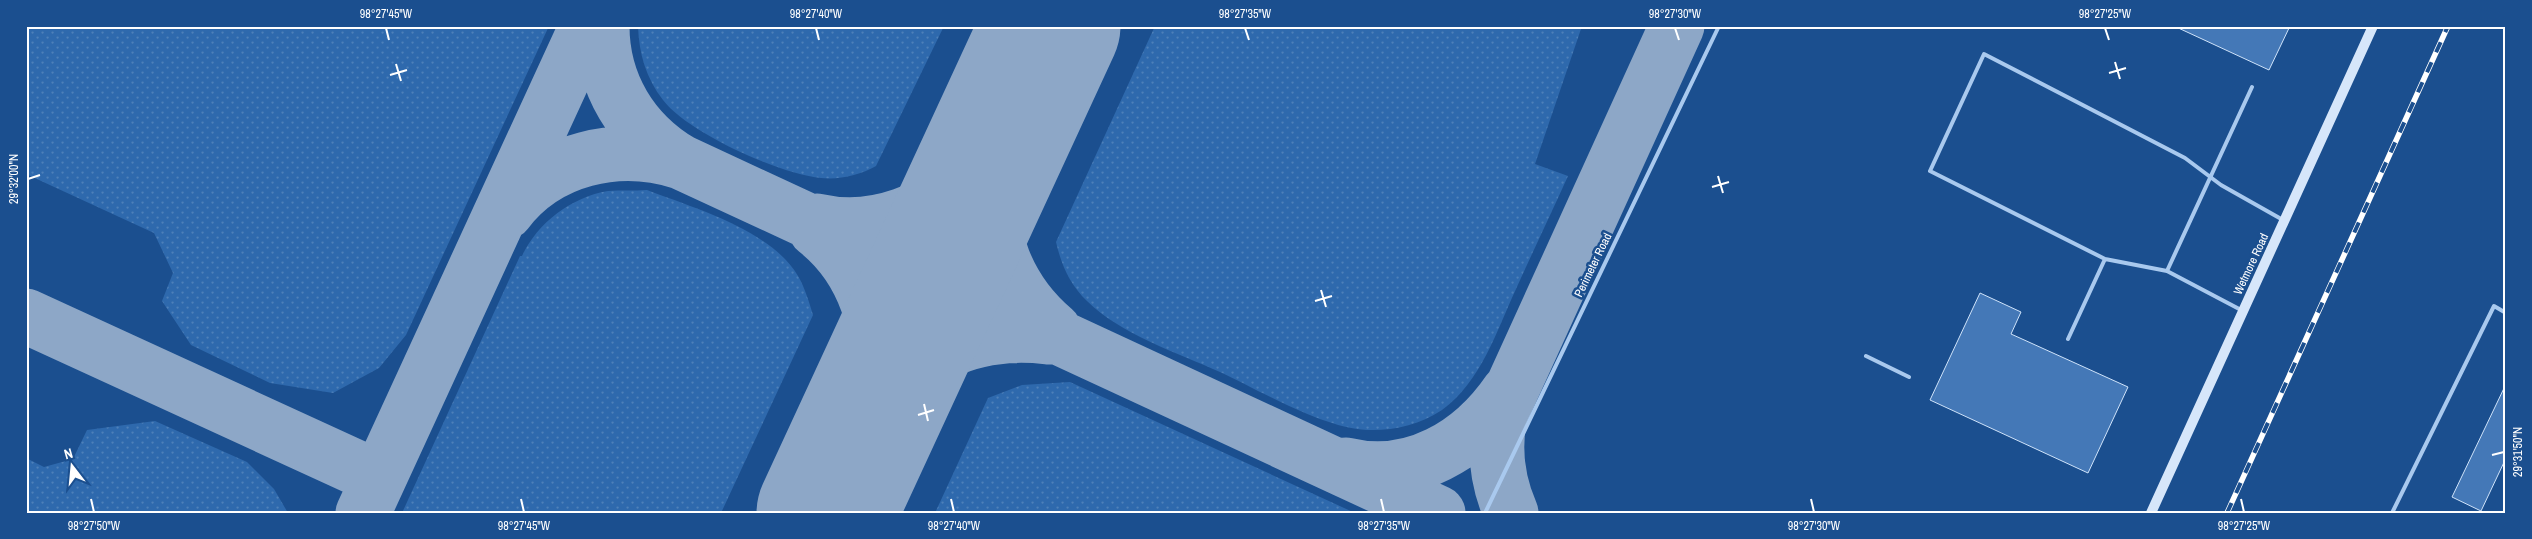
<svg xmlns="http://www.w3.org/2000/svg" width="2532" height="539" font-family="'Archivo Narrow',sans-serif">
<defs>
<pattern id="grass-dots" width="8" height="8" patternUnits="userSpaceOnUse" patternTransform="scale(1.25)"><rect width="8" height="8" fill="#2e69ad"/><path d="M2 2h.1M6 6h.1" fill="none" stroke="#4d80b9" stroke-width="1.8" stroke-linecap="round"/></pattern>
</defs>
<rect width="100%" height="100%" fill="#1b4f8f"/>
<path fill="url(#grass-dots)" d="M26 26H549L406 335 379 368 333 393 270 383 191 345 162 301 173 273 154 233 26 174Z
M638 26H944L876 166C860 175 840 180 821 178 780 174 688 133 663 100 646 78 639 54 638 26Z
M1155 26H1582L1535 164 1568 176C1551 214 1533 251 1516 289 1497 330 1481 382 1442 410 1420 425 1392 431 1367 430 1322 428 1261 391 1220 372 1178 353 1120 334 1087 301 1070 285 1061 264 1056 242Z
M647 190C694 208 771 230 798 276 805 288 809 302 813 315L721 513H402L520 256H522C538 222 572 197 608 191 621 190 634 191 647 190Z
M1070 382 1355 513H935L988 398 1022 385Z
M155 421 247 462 274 489 288 513H26V458L44 467 73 459 87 430Z"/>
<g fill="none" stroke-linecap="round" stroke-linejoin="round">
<path stroke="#8da7c7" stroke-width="55" d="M602 26C602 84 632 133 681 162L1438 513
M1006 130C1003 145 995 159 993 174 985 234 1008 291 1054 330
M506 212C547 158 618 142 681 162
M817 221C874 234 935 211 973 168 986 154 994 137 1007 122
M816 230C863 267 887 332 873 391 867 416 856 439 849 464
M26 316 379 478
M870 430C903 357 972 328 1048 337
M1346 465C1412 481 1472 445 1509 391
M363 513 587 26
M1511 513C1497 481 1493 450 1500 415L1677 26"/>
<path stroke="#8da7c7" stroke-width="139" d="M826 513 1051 26"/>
</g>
<path fill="#4478b7" stroke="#cfe3fa" d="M2174 26H2290L2269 70Z
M1980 293 2021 312 2011 334 2128 387 2088 473 1930 400Z
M2506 384V458L2481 511 2452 497Z"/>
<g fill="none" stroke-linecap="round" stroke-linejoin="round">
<path stroke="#a9c9ee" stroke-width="4" d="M2167 271 2252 87
M2243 311 2167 271 2105 259 1930 171 1984 54 2185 158 2221 185 2283 220
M2068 339 2105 259
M1866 356 1909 377
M1485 513 1719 26
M2392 513 2494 306 2506 313"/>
<path stroke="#d6e6fa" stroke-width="10" d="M2151 513 2373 26"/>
<g stroke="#fff" stroke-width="5.5">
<path id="rail" d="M2227 513 2448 26"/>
</g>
<use href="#rail" stroke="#1b4f8f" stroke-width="4" stroke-dasharray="11" stroke-linecap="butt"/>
</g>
<path fill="none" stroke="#fff" stroke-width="2" d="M386 28 389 40M816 28 819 40M1245 28 1249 40M1675 28 1679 40M2105 28 2109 40M2115 62 2120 79M396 64 401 81M2109 73 2126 68M390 75 407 70M1718 176 1723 193M28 179 40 175M1712 187 1729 182M1321 290 1326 307M1315 301 1332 296M924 404 928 421M918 415 934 410M2492 455 2504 452M91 499 94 512M521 499 524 512M951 499 954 512M1381 499 1384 512M1811 499 1814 512M2241 499 2244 512"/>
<g text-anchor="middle" stroke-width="5" stroke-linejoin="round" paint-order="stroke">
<g font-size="12" fill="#fff" stroke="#1b4f8f">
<text transform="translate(2251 264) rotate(-65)" y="4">Wetmore Road</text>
<text transform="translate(1593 265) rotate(-64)" y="4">Perimeter Road</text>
</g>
</g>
<rect width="2532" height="539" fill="none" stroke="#1b4f8f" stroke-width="55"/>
<g transform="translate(72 466) rotate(344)" stroke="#1b4f8f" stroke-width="4" paint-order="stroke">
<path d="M0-4L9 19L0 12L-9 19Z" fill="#ffffff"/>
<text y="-8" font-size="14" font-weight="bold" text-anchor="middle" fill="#ffffff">N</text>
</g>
<rect x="28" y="28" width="2476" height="484" fill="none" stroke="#fff" stroke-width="2"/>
<g font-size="12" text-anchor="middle" fill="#fff">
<text x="386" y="18">98°27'45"W</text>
<text x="816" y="18">98°27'40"W</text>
<text x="1245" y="18">98°27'35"W</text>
<text x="1675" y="18">98°27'30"W</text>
<text x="2105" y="18">98°27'25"W</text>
<text transform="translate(14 179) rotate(-90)" y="4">29°32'00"N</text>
<text transform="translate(2518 452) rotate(-90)" y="4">29°31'50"N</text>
<text x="94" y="530">98°27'50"W</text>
<text x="524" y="530">98°27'45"W</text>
<text x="954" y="530">98°27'40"W</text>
<text x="1384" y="530">98°27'35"W</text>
<text x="1814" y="530">98°27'30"W</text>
<text x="2244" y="530">98°27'25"W</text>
</g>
</svg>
